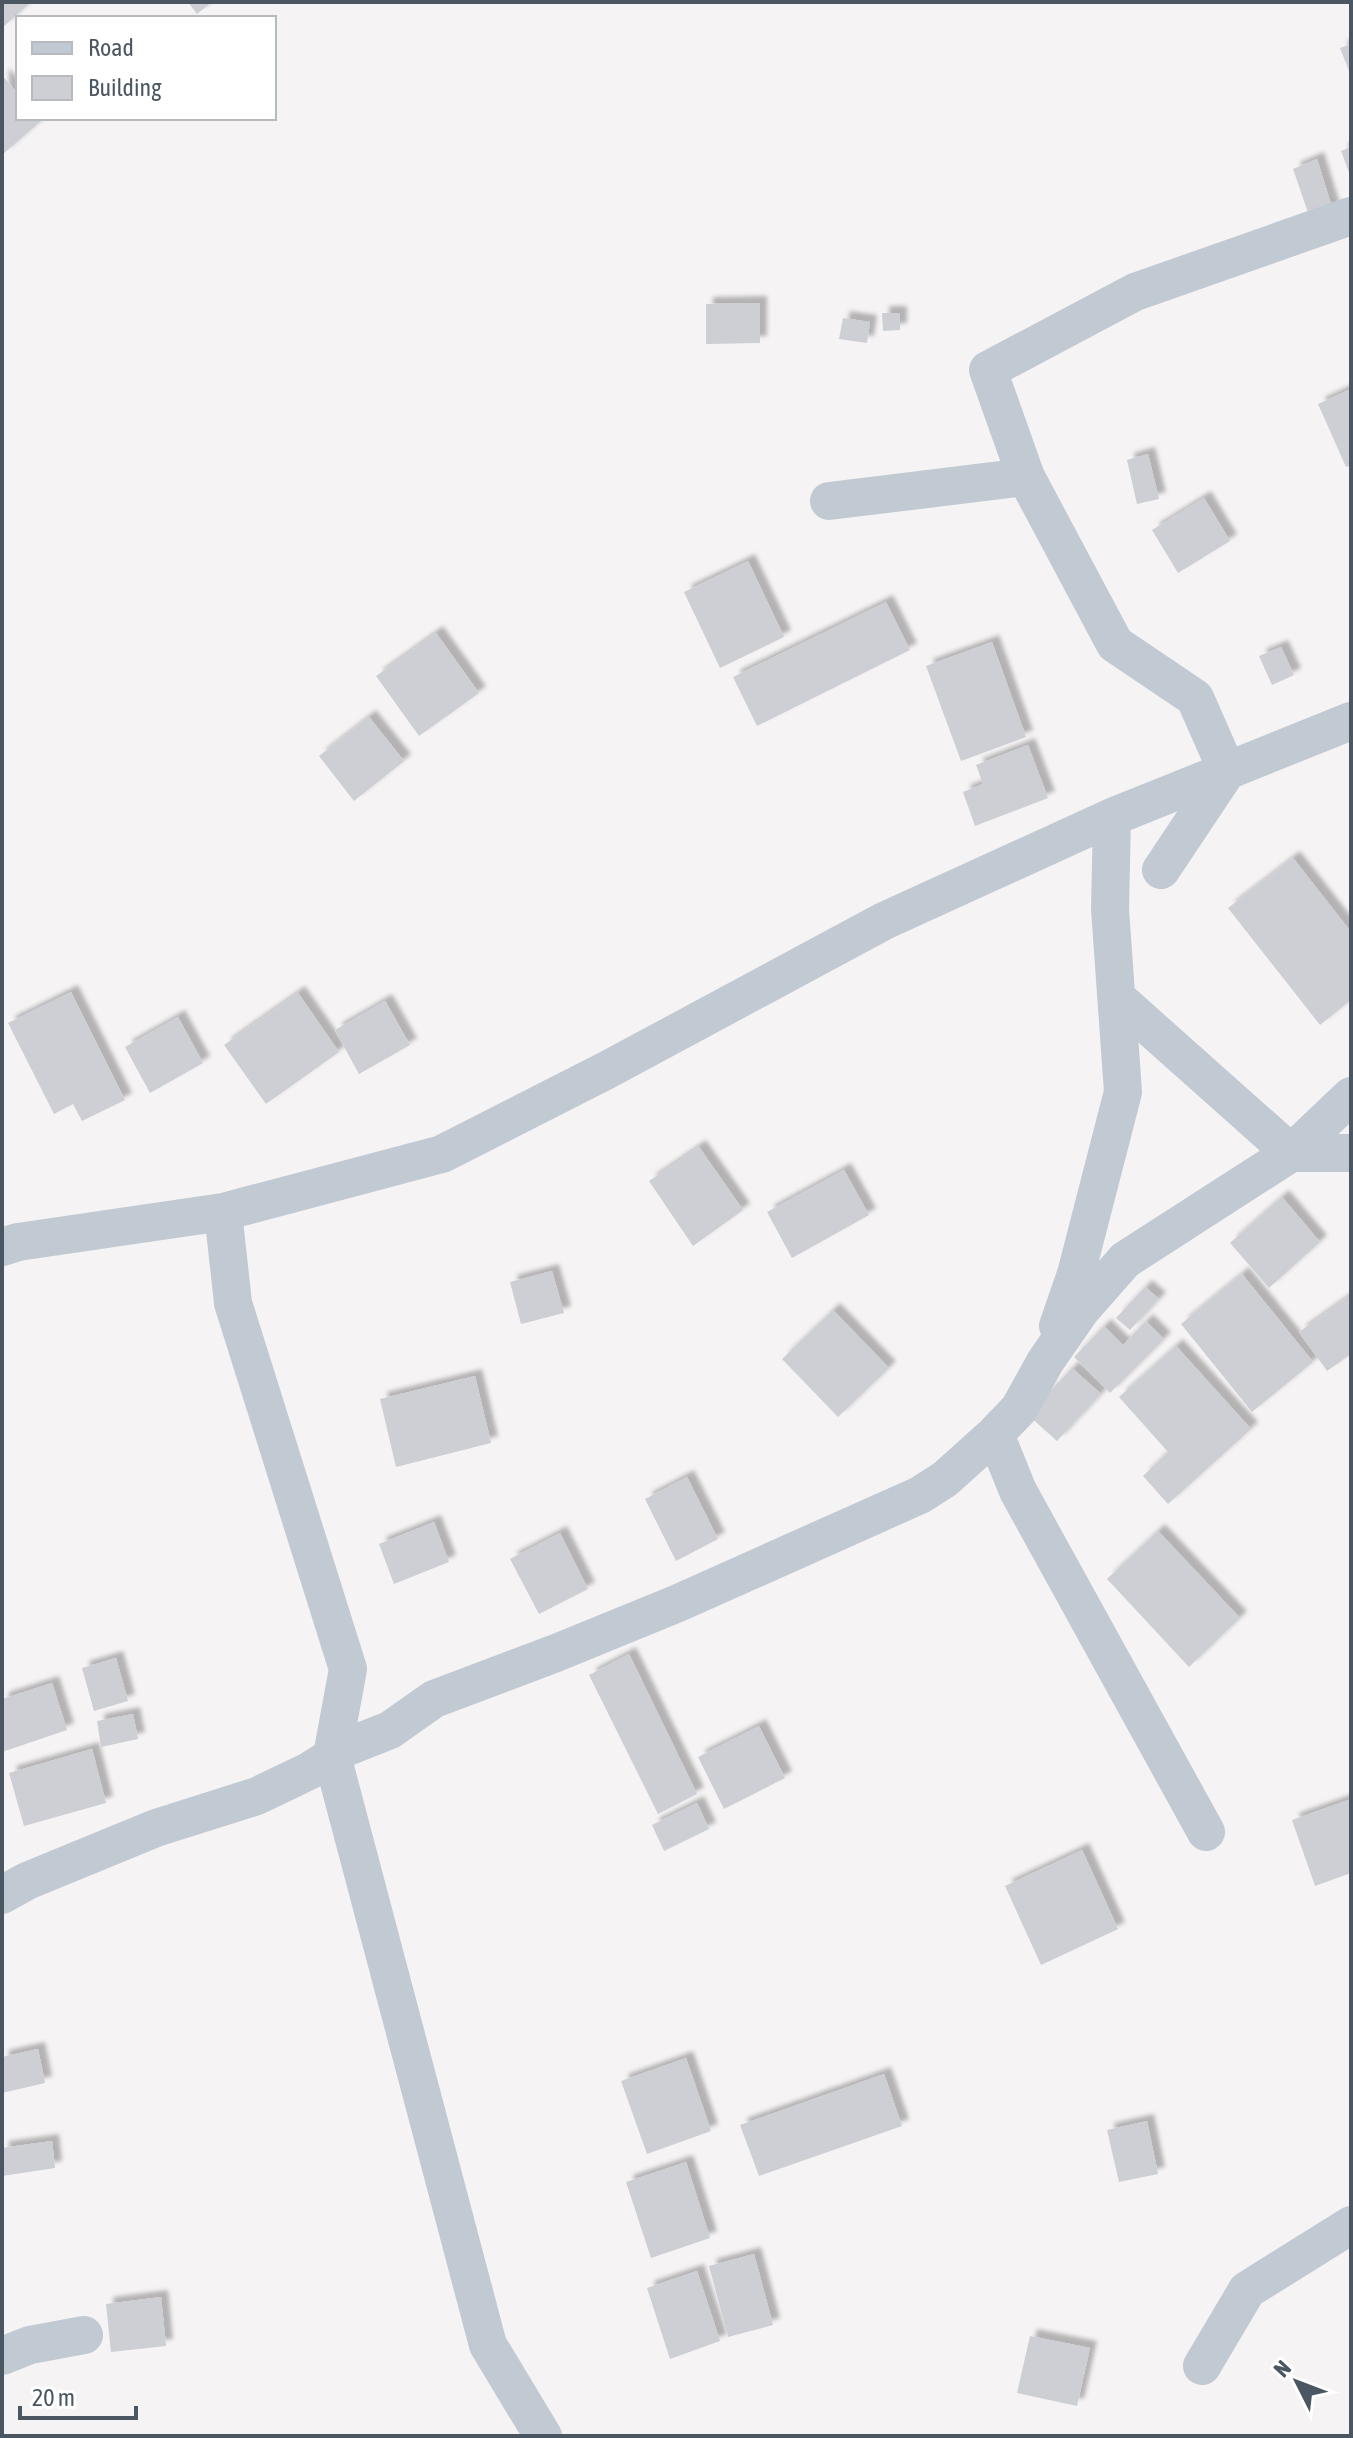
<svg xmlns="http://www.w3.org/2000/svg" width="1353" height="2438" font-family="'Asap Condensed',sans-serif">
<defs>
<filter id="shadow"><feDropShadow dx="7" dy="-7" stdDeviation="2" flood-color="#0004"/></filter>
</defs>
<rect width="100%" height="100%" fill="#f5f3f3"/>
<path fill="#cdcfd5" filter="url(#shadow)" d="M2 2H31L2 28Z
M188 2H212L197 14Z
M1351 44V76L1340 48Z
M2 75 18 94V118H39L41 121 2 155Z
M1351 147V178L1341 151Z
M1317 159 1334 214 1311 221 1293 169Z
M760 303V343L706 344V304Z
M882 313H900V330L883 331Z
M843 318 870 322 867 343 839 339Z
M1351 389V465L1346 467 1318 404Z
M1148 454 1159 499 1137 504 1127 460Z
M1204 498 1230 541 1178 573 1152 530Z
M748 561 784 637 720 668 684 592Z
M886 602 910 650 757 726 733 677Z
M436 633 479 693 419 736 376 676Z
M992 642 1026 737 961 761 926 666Z
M1281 647 1294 675 1272 685 1259 656Z
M369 717 404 761 354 801 319 756Z
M1028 745 1048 798 975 826 963 792 983 784 976 765Z
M1293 858 1351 932V1000L1320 1025 1228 908Z
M71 992 125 1100 82 1121 73 1104 54 1114 8 1023Z
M298 993 339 1052 266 1104 224 1045Z
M385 1001 410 1045 359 1074 335 1030Z
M178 1017 203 1063 150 1093 125 1047Z
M699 1147 743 1210 693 1246 649 1181Z
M844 1170 869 1215 792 1258 767 1212Z
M1282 1197 1320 1242 1269 1288 1230 1243Z
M552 1271 564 1313 521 1324 510 1282Z
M1242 1274 1313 1362 1252 1412 1181 1324Z
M1145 1287 1159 1299 1130 1330 1116 1318Z
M1351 1295V1354L1327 1371 1299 1332Z
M833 1310 889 1368 838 1417 782 1359Z
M1146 1321 1164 1339 1110 1393 1074 1357 1104 1326 1123 1345Z
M1176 1346 1251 1429 1168 1504 1143 1476 1168 1452 1119 1397Z
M1072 1368 1101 1394 1057 1441 1028 1415Z
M475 1376 491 1443 396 1467 380 1399Z
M687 1477 718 1539 676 1561 645 1499Z
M434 1522 449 1562 394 1584 379 1544Z
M1158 1531 1240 1618 1189 1667 1107 1579Z
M560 1533 588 1589 539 1614 510 1559Z
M629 1654 697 1794 658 1814 589 1675Z
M116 1658 128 1701 94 1711 82 1668Z
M52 1683 67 1730 2 1752V1699Z
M133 1714 138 1739 101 1747 97 1721Z
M759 1726 785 1778 724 1809 698 1757Z
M92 1749 106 1803 24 1826 9 1773Z
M1351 1799V1873L1315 1886 1292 1820Z
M697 1803 709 1829 664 1851 652 1825Z
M1082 1850 1118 1929 1041 1965 1005 1886Z
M38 2049 45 2083 2 2093V2057Z
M686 2058 711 2131 647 2154 621 2081Z
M884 2074 902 2126 759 2176 740 2125Z
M1147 2121 1158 2174 1119 2182 1107 2130Z
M52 2141 55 2168 2 2176V2148Z
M686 2162 710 2238 651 2258 626 2182Z
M754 2254 773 2325 728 2337 709 2266Z
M697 2271 720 2341 670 2359 647 2288Z
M161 2297 166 2346 111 2352 106 2304Z
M1030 2336 1090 2348 1077 2406 1017 2393Z"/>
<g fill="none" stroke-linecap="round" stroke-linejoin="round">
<path stroke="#c1cad2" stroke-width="38" d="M1026 477 988 370 1135 292 1351 216
M829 501 1026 477 1115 644 1195 698 1227 771 1161 870
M1117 998 1291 1153H1351
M223 1212 233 1303 348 1669 332 1756 488 2345 543 2436
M2 1247 18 1242 223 1212 442 1154 607 1070 884 921 1112 817 1351 721
M1058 1326 1076 1274 1123 1092 1110 909 1112 817
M995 1434 1018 1491 1206 1832
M2 1895 27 1881 156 1828 257 1796 309 1771 347 1747 390 1730 434 1699 556 1653 676 1604 920 1495 945 1479 995 1434 1019 1409 1045 1362 1081 1310 1125 1260 1291 1153 1351 1096
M2 2356 30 2345 84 2335
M1202 2366 1247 2290 1351 2225"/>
</g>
<rect width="1353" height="2438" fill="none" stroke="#4a5661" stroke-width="8"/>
<rect x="16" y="16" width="260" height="104" fill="#ffffff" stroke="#b7bbc0" stroke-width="2"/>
<rect x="32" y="42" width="40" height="12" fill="#c1cad2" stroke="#b7bbc0" stroke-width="2"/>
<text x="88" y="56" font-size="24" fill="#4a5661">Road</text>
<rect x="32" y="76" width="40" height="24" fill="#cdcfd5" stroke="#b7bbc0" stroke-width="2"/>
<text x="88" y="96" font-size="24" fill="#4a5661">Building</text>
<g transform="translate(1297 2382) rotate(312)" stroke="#ffffff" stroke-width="6" paint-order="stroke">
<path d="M0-6L14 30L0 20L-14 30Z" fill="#4a5661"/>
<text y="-12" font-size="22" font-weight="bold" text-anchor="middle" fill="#4a5661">N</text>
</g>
<path d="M20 2406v12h116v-12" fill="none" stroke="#4a5661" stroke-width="4"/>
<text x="32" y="2406" font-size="24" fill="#4a5661" stroke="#ffffff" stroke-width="6" paint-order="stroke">20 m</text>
</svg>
